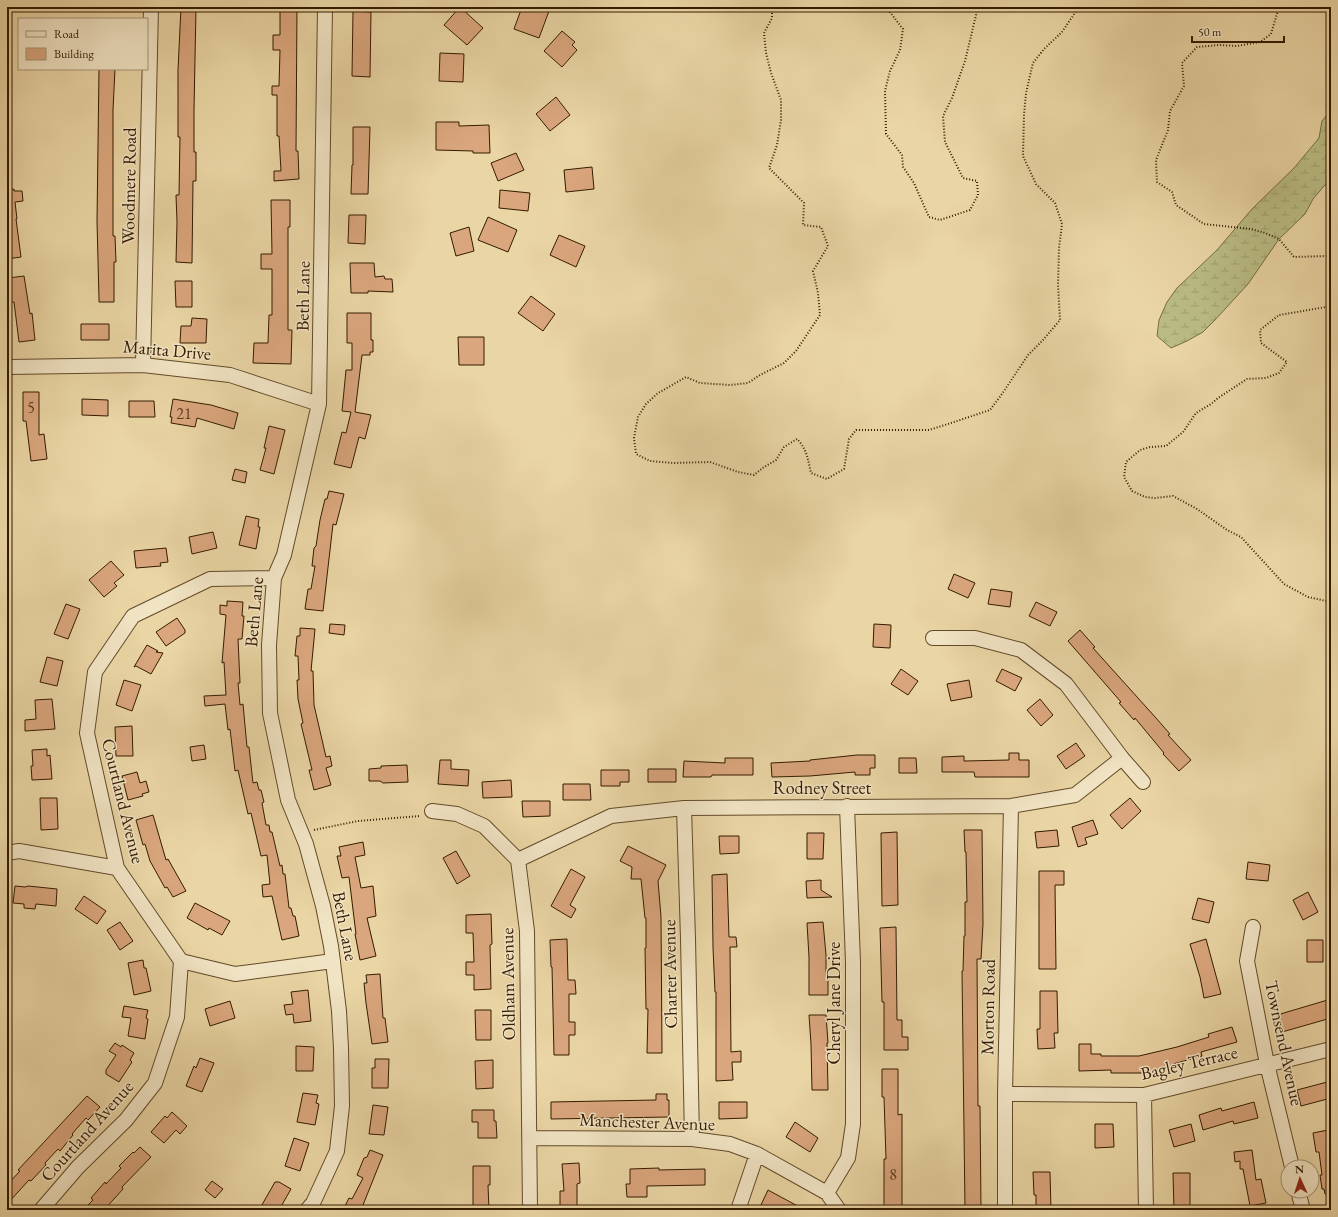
<svg xmlns="http://www.w3.org/2000/svg" width="1338" height="1217" font-family="'EB Garamond',serif">
<defs>
<pattern id="wetland-marsh" width="20" height="14" patternUnits="userSpaceOnUse"><rect width="20" height="14" fill="#babc84"/><path d="M1 5h8M5 5V1M11 12h8M15 12V8" fill="none" stroke="#a0a170"/></pattern>
</defs>
<rect width="100%" height="100%" fill="#ead5a4"/>
<filter id="stains"><feTurbulence type="fractalNoise" baseFrequency=".005" numOctaves="4"/><feColorMatrix values="0 0 0 0 .2 0 0 0 0 .09 0 0 0 0 .02 0 0 0 .5 -.17"/></filter>
<radialGradient id="worn" r=".72"><stop offset=".6" stop-color="#630" stop-opacity="0"/><stop offset="1" stop-color="#630" stop-opacity=".3"/></radialGradient>
<path fill="url(#wetland-marsh)" stroke="#776c42" d="M1331 110V182L1325 185 1313 199 1305 214 1279 239 1248 284 1215 320 1203 332 1187 341 1171 348 1157 336 1159 320 1167 302 1177 288 1217 250 1252 209 1294 168 1319 138 1322 121Z"/>
<path fill="#daa67d" stroke="#341b00" d="M181 7H196L194 110V152H196V181H193L192 263 176 262 177 222 176 195H179L180 137H178V70Z
M280 7H297L296 151H298L299 179 274 181V171H281L279 136H277V95H272V86H279L280 50H273V35H280Z
M460 7 483 28 467 45 444 25Z
M522 7H538L549 11 539 38 514 29Z
M353 11 371 12 370 77 352 76Z
M562 31 575 42 572 45 577 50 562 67 544 51Z
M440 53 464 54 463 82 439 81Z
M99 69H115L113 110V236H115L116 262H114V302H99V299L97 221Z
M556 97 570 115 550 131 536 114Z
M436 122H459V126L489 125 490 153H473V151L436 150Z
M353 127H370L368 194H351L352 165H353Z
M516 153 524 170 498 181 491 163Z
M592 167 594 189 566 192 564 170Z
M14 189V191H22L23 201 15 202 17 219H16L21 257 7 259V190Z
M500 190 530 193 528 211 499 208Z
M271 200H290V227H288V330H292L291 364 253 363 254 343H268L269 315H272V269H261V254H272Z
M349 215H366L365 244 348 243Z
M488 217 517 230 508 252 478 240Z
M469 227 474 251 456 256 450 233Z
M559 235 585 246 576 267 550 255Z
M350 263H374L375 277 384 276 385 279H392L393 292 368 291V293H351Z
M24 276 30 314 32 313 35 340 19 342 14 302H11L8 278Z
M175 281H192V307H176Z
M531 296 555 314 543 331 518 313Z
M347 313H371V340H373V352H370V355H362L355 412 371 415 365 439 359 437 351 468 334 464 342 432 346 433 351 412 342 411 346 370H352V343H347Z
M192 318 207 319 206 343H180L181 326H191Z
M81 324H109V340H81Z
M458 337H484V365H459Z
M23 392H39V435L44 434 47 459 31 461 26 421H23Z
M82 399 108 400V416L82 415Z
M173 399 211 405 238 413 234 429 197 418 195 427 171 423 172 417H170Z
M129 401H154L155 417H129Z
M269 426 285 430 274 474 260 470 266 448H264Z
M235 469 247 472 245 483 232 480Z
M329 491 344 494 336 525 333 524 323 611 305 609 308 589H311L315 566H312L314 548 316 546 320 520 325 499H327Z
M246 516 259 519 258 527H260L256 549 239 545Z
M213 532 217 548 192 554 189 537Z
M166 548 168 562 160 563 161 566 136 568 134 551Z
M111 561 124 575 114 583 117 586 104 597 89 580Z
M954 574 975 583 968 598 948 589Z
M991 589 1012 592 1010 607 988 604Z
M227 601 243 602 242 616H244L242 639H238L240 683H238L240 705 243 704 247 747H249L253 783 257 782 259 790H261L264 802 262 803 266 825H269L270 832H272L280 866 282 865 283 874H285L289 908H291L293 916H295L299 936 282 940 272 896 263 897 262 885 270 884 267 855 261 856 251 813 248 814 238 770 235 771 230 729 228 730 225 704 205 706 204 696 226 695 224 662 222 663 226 615 220 614V605L227 606Z
M1036 602 1057 612 1050 626 1029 616Z
M66 604 80 609 68 639 54 634Z
M177 618 185 630V633L166 646 156 632Z
M330 624 345 625 344 635 329 633Z
M874 624 891 625 890 648 873 647Z
M300 628 315 629 311 671H313L314 705 326 757 330 756 332 766 326 768 331 785 314 790 309 770H312L301 724 303 723 298 699 297 680H299L298 656H295L297 636H300Z
M1080 630 1095 647 1093 648 1156 718 1170 734 1168 735 1191 760 1179 771 1163 754 1164 753 1135 718 1134 720 1119 703 1121 702 1068 641Z
M147 645 158 651 156 652 163 653 151 674 136 666 134 667Z
M47 657 63 661 57 686 40 682Z
M901 669 918 681 908 695 891 684Z
M1002 669 1022 678 1015 691 996 681Z
M124 680 141 685 132 711 116 705Z
M969 680 972 697 951 701 947 684Z
M52 699 55 729 25 731V720L36 719 35 700Z
M1040 699 1053 715 1041 726 1027 710Z
M132 726 133 756H116L115 727Z
M1076 743 1085 756 1066 769 1057 756Z
M204 745 206 759 192 761 190 747Z
M47 749V756L50 755 52 779 32 780 31 766H33L32 750Z
M1009 753H1019V760H1029V777H975L974 772H942V757L964 756V761L1009 760Z
M857 755H875V768H870V775H855V772L810 776 772 777 771 763 810 761V760Z
M725 758H753V775H712L711 777H683L684 761 725 763Z
M899 758H916L917 773H899Z
M440 760H451V769L469 770 468 786 438 784Z
M407 765 408 782 383 783 380 781H369V769L381 768V766Z
M648 769H676V782H648Z
M601 770H629V782H620V786H601Z
M137 772 140 783 146 781 149 792 142 794 143 796 128 800 122 776Z
M511 780 512 797 483 798 482 782Z
M563 784H590L591 800H563Z
M40 798H57L58 829 41 830Z
M1130 798 1141 811 1122 829 1110 815Z
M522 801H550V816L523 817Z
M153 815 166 860 168 859 186 891 173 897 167 887 165 888 150 861 145 844 143 845 136 820Z
M1093 820 1098 834 1085 838 1087 844 1078 847 1072 827Z
M964 830H982L983 924 981 959H977L978 1106H980L981 1210H965L962 971H963L964 936H965V902H967L966 852H965Z
M1057 830 1059 846 1037 848 1035 832Z
M897 832 898 905 882 906 881 833Z
M807 833H824L823 859H807Z
M719 836H739V853L720 854Z
M363 842 365 855 355 857 361 888 373 886 376 916 367 918 376 956 360 960 355 934H356L349 877 342 878 337 856H341L339 847Z
M628 846 666 865 658 881 661 917 662 1053H647L648 1009H646L645 948H646V918H645L641 879H631L632 867 620 861Z
M456 851 470 876 457 884 443 858Z
M1248 862 1270 865 1268 881 1246 879Z
M571 869 585 877 570 905 576 909 571 918 551 906Z
M1039 871H1064V885H1055L1056 969H1039Z
M727 874 729 937H736L737 947H730L731 1052 741 1051V1062H732L733 1080 716 1081V992H715L713 948 712 875Z
M821 880V890L832 897 807 898 806 881Z
M15 886 25 887 28 886 57 889 56 906 36 904 35 909 24 908V904L13 903Z
M1308 892 1318 912 1303 920 1293 900Z
M84 896 106 911 97 924 75 909Z
M1198 898 1214 902 1209 923 1192 919Z
M195 903 230 921 222 935 209 928 208 930 187 918Z
M491 914 492 944 490 945 491 989 474 990V975H466V962H474L473 933H466V915Z
M120 922 133 941 120 950 107 930Z
M823 922 826 955V976L828 979V995H809V957L807 923Z
M896 927 897 1020H902V1037H908V1050H884V1002H882L880 928Z
M567 939 568 980H575L576 994H569V1022H575V1035H569V1055H554L552 967H551L550 940Z
M1206 939 1221 994 1204 998 1200 977 1190 944Z
M1307 940H1323V962H1307Z
M143 960 144 968H146L151 991 134 995 128 963Z
M380 974 383 1018H385L388 1042 372 1044 366 1003 364 983H367L366 975Z
M308 990 311 1021 294 1023 293 1014 286 1015 284 1005 293 1004 291 992Z
M1040 991H1057L1058 1033H1054L1055 1048 1038 1049 1037 1029H1040Z
M1331 999V1018L1282 1032 1277 1015Z
M230 1001 235 1018 210 1026 205 1009Z
M124 1006 148 1010 146 1018 148 1019 145 1039 128 1036 131 1018 122 1017Z
M475 1010H491V1040H476Z
M809 1015H826L828 1043H827L828 1090H812L811 1044Z
M1232 1027 1237 1042 1201 1052 1202 1056 1173 1064V1066L1146 1073H1111V1070L1079 1071V1044H1091V1054H1101V1056H1139L1177 1047 1209 1037 1208 1034Z
M115 1043 121 1047 122 1045 134 1053 130 1060 132 1062 119 1082 106 1074V1070L116 1055 109 1051Z
M296 1046 314 1047 313 1071H296Z
M200 1058 214 1063 202 1092 186 1086 194 1066 196 1068Z
M375 1059H389L388 1088H372V1068H375Z
M493 1060V1088L476 1089 475 1061Z
M882 1069H898V1115L902 1114V1210H884V1159H886L884 1097H882Z
M1331 1081V1098L1301 1106 1297 1090Z
M303 1093 318 1095 316 1103 319 1104 315 1125 297 1122Z
M656 1094H667V1100H669V1117L551 1119V1102L656 1100Z
M87 1096 100 1107 88 1120 86 1118 72 1134 73 1135 60 1151 58 1149 45 1163 46 1165 31 1181 29 1180 7 1204V1185L20 1171 18 1170Z
M719 1102H747V1118L719 1119Z
M1254 1102 1258 1118 1234 1124 1233 1121 1203 1130 1199 1115 1221 1108 1222 1111Z
M373 1105 388 1107 384 1135 369 1134Z
M472 1110H494V1121H496L497 1138H478V1122H472Z
M172 1112 187 1126 180 1134 176 1130 164 1143 151 1132 165 1116 167 1118Z
M795 1122 818 1138 810 1152 786 1137Z
M1095 1124H1113L1114 1147 1095 1148Z
M1191 1124 1195 1141 1174 1147 1169 1130Z
M1328 1130 1331 1147V1194H1325L1324 1189H1322L1320 1175H1322L1319 1152H1316L1313 1133Z
M294 1138 309 1143 300 1171 285 1166Z
M140 1147 151 1157 122 1187 123 1189 104 1210H83L93 1200 91 1198 105 1182 106 1184 121 1168 119 1166 133 1152 134 1153Z
M370 1150 383 1155 363 1205 372 1210H343L349 1198 352 1199 363 1178 357 1175 364 1158 367 1157Z
M1252 1150 1256 1180 1261 1179 1266 1203 1250 1206 1243 1169H1240V1161L1235 1162 1234 1152Z
M579 1163 580 1183 577 1184V1210H560V1191H564L562 1164Z
M473 1166H490V1185H488L489 1210H473Z
M659 1168V1170L705 1169V1185L647 1186V1197H627L626 1184H630V1169Z
M1033 1172H1050L1051 1210H1036V1195H1034Z
M1173 1173H1190V1210H1174Z
M212 1181 223 1189 215 1198 205 1190Z
M275 1182H279L291 1189 279 1210H259Z
M768 1190 805 1210H765L760 1207Z"/>
<g fill="none" stroke-linecap="round" stroke-linejoin="round">
<g stroke="#624a29" stroke-width="16">
<path id="minor" d="M143 365 151 7
M7 367 143 365 230 375 319 404
M933 638H975L1021 650 1066 684 1122 758 1143 782
M684 808 688 939 692 1139
M432 811 457 814 484 826 518 860 527 931 530 1210
M7 853 19 851 117 868
M518 860 611 816 684 808 1011 806 1075 795 1122 758
M1253 927 1247 961 1267 1064 1292 1167
M181 961 235 974 333 961
M1005 1094 1144 1095 1331 1049
M1144 1095 1146 1210
M530 1138 692 1139 730 1144 757 1154 827 1193 839 1210
M1298 1191 1303 1210
M827 1193 848 1158 853 1124V962L847 806
M41 1210 78 1167 126 1120 155 1083 177 1017 181 961 117 868 87 733 95 672 133 616 210 579 274 578
M307 1210 313 1203 337 1151 342 1106 341 1048 339 1011 331 946 323 906 306 844 288 800 270 713 269 645 274 578 284 555 319 404 325 7
M738 1210 757 1154
M1005 1210V1094L1011 806"/>
</g>
<path stroke="#341b00" stroke-width="2" stroke-dasharray="1 2" stroke-linecap="butt" d="M772 7V18L764 33 766 53 771 73 781 100V120L777 145 769 168 804 203 803 225 821 227 828 246 813 271 818 293 820 315 796 351 784 363 760 375 748 383 730 385 700 383 686 377 658 393 646 404 638 417 634 438 636 454 650 461 673 463 710 462 738 472 754 475 764 467 776 460 784 447 797 439C807 449 808 460 811 473L827 479 844 469 849 439 856 430H929L948 424 990 410 1002 394 1028 355 1043 340 1060 320 1058 285 1059 248 1062 224 1055 203 1036 184 1023 156 1024 115 1026 93 1033 63 1044 49 1062 32 1079 7
M886 7 903 29 900 50 890 71 885 91 886 134 902 155 903 167 914 183 929 217 940 220 970 210 978 195 977 181 963 178 945 142 943 116 952 98 965 61 978 7
M1279 7 1271 34 1260 42 1237 46 1219 45 1197 47 1182 63 1184 86 1170 111 1168 130 1156 160 1157 182 1172 192 1176 205 1204 224 1251 229 1265 233 1279 239 1294 257 1327 256 1331 249
M1331 301 1326 307 1279 315 1260 330 1261 343 1287 362 1279 373 1266 378 1247 379 1218 398 1211 404 1196 413 1183 432 1166 446 1150 447 1140 450 1126 462 1124 477 1132 491 1145 497 1155 498 1173 496 1197 509 1227 530 1241 537 1284 584 1308 597 1331 602
M314 830 358 821 420 816"/>
<use href="#minor" stroke="#f1e4c4" stroke-width="14"/>
</g>
<g text-anchor="middle" stroke-width="3" stroke-linejoin="round" paint-order="stroke">
<g font-size="16" fill="#5e3e1f">
<text x="31" y="413">5</text>
<text x="184" y="419">21</text>
<text x="893" y="1180">8</text>
</g>
<g font-size="18" fill="#341b00" stroke="#f1e4c4">
<text transform="translate(129 186) rotate(-89)" y="6">Woodmere Road</text>
<text transform="translate(303 296) rotate(-89)" y="6">Beth Lane</text>
<text transform="translate(167 350) rotate(5)" y="6">Marita Drive</text>
<text transform="translate(254 612) rotate(-85)" y="6">Beth Lane</text>
<text x="822" y="794">Rodney Street</text>
<text transform="translate(123 801) rotate(76)" y="6">Courtland Avenue</text>
<text transform="translate(345 926) rotate(79)" y="6">Beth Lane</text>
<text transform="translate(670 974) rotate(-91)" y="6">Charter Avenue</text>
<text transform="translate(508 984) rotate(-91)" y="6">Oldham Avenue</text>
<text transform="translate(834 1003) rotate(-90)" y="6">Cheryl Jane Drive</text>
<text transform="translate(988 1007) rotate(-89)" y="6">Morton Road</text>
<text transform="translate(1284 1043) rotate(78)" y="6">Townsend Avenue</text>
<text transform="translate(1189 1063) rotate(-13)" y="6">Bagley Terrace</text>
<text transform="translate(647 1122) rotate(2)" y="6">Manchester Avenue</text>
<text transform="translate(87 1131) rotate(-48)" y="6">Courtland Avenue</text>
</g>
</g>
<rect width="1338" height="1217" fill="none" stroke="#ead5a4" stroke-width="24"/>
<rect x="8" y="8" width="1322" height="1201" fill="none" stroke="#341b00" stroke-width="2"/>
<rect x="12" y="12" width="1314" height="1193" fill="none" stroke="#341b00"/>
<rect x="18" y="18" width="130" height="52" fill="#f1e4c4" stroke="#a59476"/>
<rect x="26" y="31" width="20" height="6" fill="#f1e4c4" stroke="#a59476"/>
<text x="54" y="38" font-size="12" fill="#341b00">Road</text>
<rect x="26" y="48" width="20" height="12" fill="#daa67d" stroke="#a59476"/>
<text x="54" y="58" font-size="12" fill="#341b00">Building</text>
<g transform="translate(1300 1179) rotate(357)"><circle r="19" fill="#f1e4c4" stroke="#a59476"/>
<path d="M0-3L7 15L0 10L-7 15Z" fill="#8f2418"/>
<text y="-6" font-size="11" font-weight="bold" text-anchor="middle" fill="#341b00">N</text>
</g>
<path d="M1192 36v6h92v-6" fill="none" stroke="#341b00" stroke-width="2"/>
<text x="1198" y="36" font-size="12" fill="#341b00" stroke="#f1e4c4" stroke-width="3" paint-order="stroke">50 m</text>
<rect width="100%" height="100%" filter="url(#stains)"/>
<rect width="100%" height="100%" fill="url(#worn)"/>
</svg>
